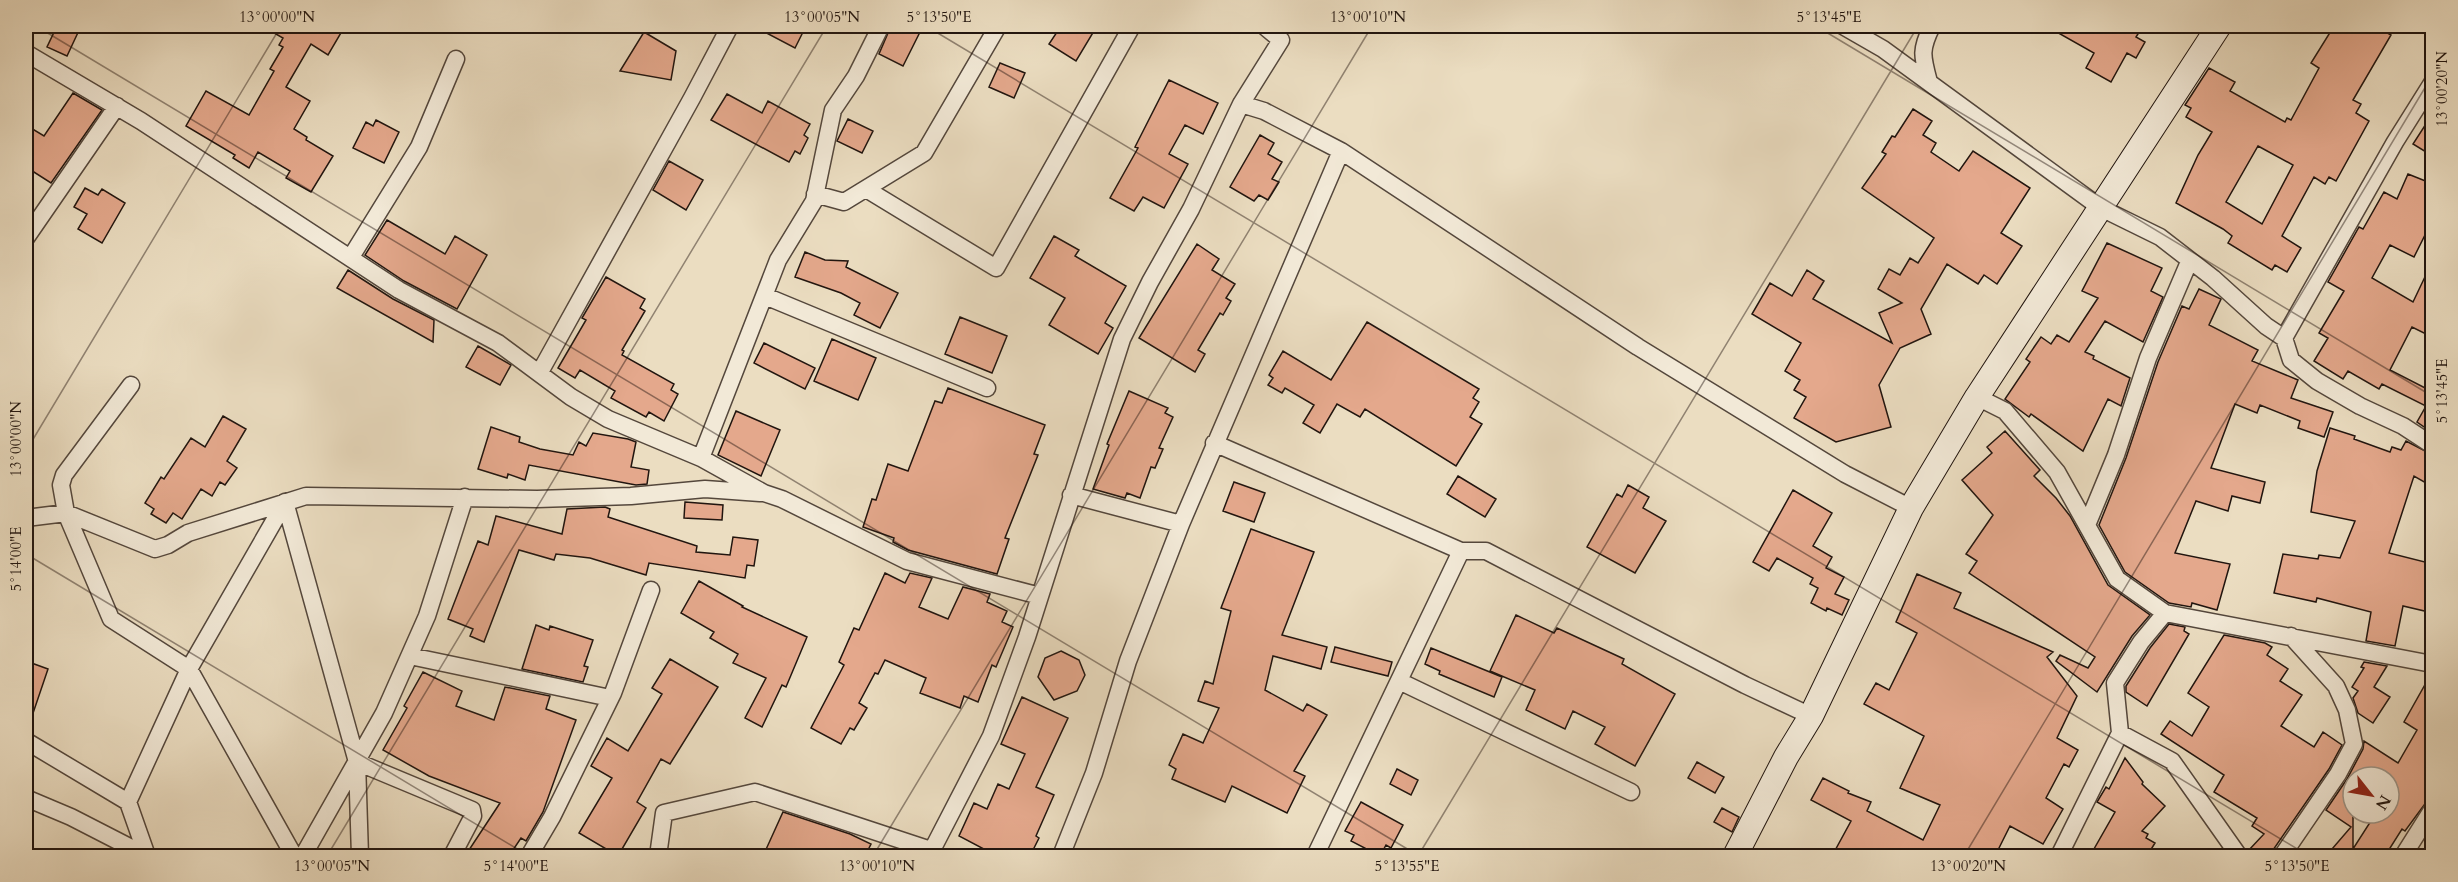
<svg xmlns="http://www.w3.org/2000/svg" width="2458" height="882" font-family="Cardo,serif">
<rect width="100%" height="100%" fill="#ebddc1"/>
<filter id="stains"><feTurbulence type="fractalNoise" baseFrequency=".00333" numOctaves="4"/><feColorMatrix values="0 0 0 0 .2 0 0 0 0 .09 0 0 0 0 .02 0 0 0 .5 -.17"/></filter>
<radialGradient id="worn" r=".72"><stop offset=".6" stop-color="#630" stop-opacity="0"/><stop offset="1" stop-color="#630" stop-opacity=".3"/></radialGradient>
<path fill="#e4a88c" stroke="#21150f" stroke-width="1.5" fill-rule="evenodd" d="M57 26H81L67 56 47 47Z
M262 26H345L328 55 311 44 286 87 310 101 294 129 307 137 306 140 333 156 311 192 286 178 290 171 258 152 249 168 233 158 235 155 186 126 206 91 249 115 274 71 270 69 283 47 279 45 283 38Z
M753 26H806L795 48Z
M891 26H923L903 66 879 54Z
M1061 26H1097L1076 61 1049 44Z
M2046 26H2143L2136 37 2145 42 2136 58 2127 53 2111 82 2086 68 2094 53Z
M2334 26H2388L2384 31 2391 35 2353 100 2361 104 2356 113 2369 121 2336 181 2329 177 2325 184 2314 177 2282 236 2301 248 2287 272 2275 265 2272 270 2228 243 2232 236 2223 229 2176 203 2198 155 2212 132 2186 117 2191 108 2185 105 2209 68 2235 82 2230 91 2285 122 2287 118 2291 120 2319 68 2311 63ZM2258 146 2293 165 2262 224 2226 202Z
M644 32 676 51 671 80 620 71Z
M1000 63 1025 73 1014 98 989 87Z
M1169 80 1218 103 1203 134 1185 125 1169 154 1188 164 1164 208 1143 197 1134 211 1110 198 1138 148 1135 147Z
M73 93 102 110 51 183 26 167V136L31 128 44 136Z
M727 94 762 113 768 101 810 124 804 135 808 138 800 154 795 151 789 162 711 120Z
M1913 109 1932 121 1923 135 1936 143 1931 152 1959 171 1973 151 2030 188 2001 233 2022 246 1997 284 1984 275 1978 284 1947 264 1921 309 1931 334 1900 348 1879 385 1891 427 1836 442 1794 418 1806 397 1794 390 1800 380 1785 371 1801 343 1752 314 1770 283 1792 296 1807 270 1824 281 1813 299 1892 343 1879 313 1902 303 1878 289 1889 269 1900 275 1910 258 1918 263 1934 238 1862 188 1886 154 1882 152 1892 136 1895 137Z
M2433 113V142L2426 152 2413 144Z
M848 119 873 131 862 153 837 141Z
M376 120 399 132 384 163 353 148 366 122 373 126Z
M1260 135 1274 143 1268 154 1282 162 1272 179 1279 182 1268 200 1259 195 1254 201 1230 187Z
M669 161 703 180 686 210 653 190Z
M2408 174 2433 184V219L2414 257 2390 245 2372 278 2413 302 2433 260V302L2426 317 2433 320V326L2428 335 2412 327 2390 370 2433 392V433L2417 422 2426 406 2382 384 2379 389 2348 371 2343 379 2314 361 2328 338 2319 333 2344 291 2328 282 2359 227 2363 229 2384 192 2397 199Z
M85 188 98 195 102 189 125 203 102 243 78 229 87 214 74 207Z
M387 220 445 254 455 236 487 255 457 309 404 281 365 255Z
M1054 236 1079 250 1075 256 1126 286 1105 323 1113 328 1098 354 1049 325 1065 298 1030 278Z
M2107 243 2162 268 2151 291 2163 297 2143 342 2105 321 2085 352 2094 356 2093 359 2130 378 2121 406 2108 399 2083 451 2031 414 2029 417 2005 399 2030 362 2026 359 2041 337 2051 344 2057 335 2069 342 2098 298 2082 291Z
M1197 244 1219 259 1212 270 1235 284 1226 298 1231 301 1223 315 1220 313 1198 350 1205 354 1195 372 1139 338Z
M805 252 825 260 848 261 846 267 898 293 880 328 854 315 860 303 841 293 795 277Z
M348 270 393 299 434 320 433 342 337 288Z
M606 277 645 299 640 308 645 311 622 350 624 351 622 355 674 384 671 390 678 394 664 421 649 412 646 417 611 398 615 391 580 370 575 378 558 368 586 320 582 318Z
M2199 289 2221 299 2209 325 2258 350 2252 361 2298 380 2291 398 2333 412 2324 437 2298 428 2300 421 2260 405 2257 413 2235 404 2211 468 2265 482 2260 503 2232 496 2228 511 2196 501 2175 553 2230 564 2217 610 2192 603 2191 607 2169 603 2125 572 2099 525 2126 458 2158 362 2182 306 2189 309Z
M960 317 1007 336 992 373 945 354Z
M1367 322 1479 389 1473 398 1479 402 1470 417 1482 424 1456 466 1365 409 1360 417 1337 404 1320 433 1303 423 1314 405 1285 388 1282 393 1268 385 1273 378 1269 375 1283 351 1331 380Z
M832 339 876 358 858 400 814 381Z
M764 343 815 368 805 389 754 363Z
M478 346 511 365 500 385 466 367Z
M948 388 1045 425 1034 454 1038 455 1005 538 1009 539 997 574 908 550 893 542 894 538 863 527 872 499 876 500 888 464 908 471 935 401 942 403Z
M1129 391 1168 408 1165 413 1173 417 1159 448 1163 449 1155 468 1151 467 1140 498 1127 493 1125 498 1093 489 1109 445 1107 444Z
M736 411 780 430 761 476 718 455Z
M223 416 246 429 227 461 237 468 225 485 220 482 212 496 201 489 182 519 173 513 166 523 151 514 154 509 145 503 161 477 164 479 191 438 205 447Z
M491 427 520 437 519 442 540 449 573 455 579 442 586 446 593 433 628 439 636 442 631 467 649 470 647 484 636 485 529 465 525 480 508 474 507 478 478 469Z
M2330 428 2355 436 2354 439 2390 452 2392 447 2401 450 2406 441 2433 455V487L2414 476 2389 553 2433 564V613L2403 606 2395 646 2366 641 2371 612 2317 598 2316 602 2274 593 2283 554 2318 559 2319 555 2340 558 2355 521 2311 512 2317 471Z
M2005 431 2040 470 2034 476 2056 498 2070 516 2108 585 2150 615 2132 636 2097 692 2056 661 2060 655 2088 668 2095 657 1969 573 1977 561 1966 554 1993 515 1962 480 1992 453 1987 447Z
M1458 476 1496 499 1485 517 1447 494Z
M1234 482 1265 493 1254 522 1223 511Z
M1628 485 1649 497 1643 508 1666 521 1635 573 1587 547 1617 494 1622 497Z
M1793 490 1832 513 1813 546 1832 557 1826 568 1844 577 1835 594 1849 600 1842 615 1827 608 1826 611 1811 603 1818 588 1810 584 1813 578 1777 558 1769 571 1753 562Z
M685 502 723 505 722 520 684 518Z
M605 507 610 509 608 517 697 546 696 552 730 555 733 537 758 540 754 566 747 565 745 578 649 563 646 575 590 558 556 554 554 560 519 550 484 642 470 636 473 629 448 619 478 541 488 545 496 516 562 534 567 509Z
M1251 529 1314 552 1282 635 1327 647 1321 669 1273 656 1265 690 1303 711 1307 704 1327 715 1294 771 1305 776 1287 813 1232 786 1225 802 1172 779 1176 769 1169 765 1183 734 1203 743 1219 708 1198 701 1205 681 1213 684 1231 611 1221 608Z
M885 573 905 583 910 573 932 578 919 607 948 619 963 587 990 594 987 602 1007 611 1002 622 1013 627 996 667 992 665 978 702 964 696 960 708 920 693 926 678 885 660 878 674 875 673 859 703 867 708 854 730 850 728 841 744 811 728 844 665 839 662 854 628 859 630Z
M1917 574 1961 593 1954 608 2053 652 2047 657 2077 696 2057 738 2078 750 2069 767 2064 764 2046 798 2063 809 2043 844 2010 826 1995 856H1832L1851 821 1811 800 1823 778 1849 791 1848 793 1871 802 1867 811 1923 840 1940 805 1900 788 1924 736 1864 704 1876 683 1889 690 1917 633 1896 622Z
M699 581 743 606 742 607 807 637 786 687 782 685 762 727 745 718 766 678 733 663 738 654 710 638 714 632 681 613Z
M1516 615 1554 633 1557 628 1624 659 1622 664 1675 694 1635 766 1595 744 1605 727 1573 711 1565 729 1526 710 1535 690 1490 671Z
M2169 624 2185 627 2184 631 2189 634 2147 706 2126 692V686L2150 648Z
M536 625 549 630 550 626 593 640 584 666 588 667 583 682 522 669Z
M2224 635 2265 643 2272 647 2267 655 2288 669 2280 681 2302 695 2281 726 2314 747 2323 732 2342 745 2329 769 2273 850 2272 856H2249L2248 851 2264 834 2252 826 2257 818 2214 792 2224 775 2161 734 2170 721 2192 736 2209 707 2188 693Z
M1335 647 1392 662 1388 676 1331 662Z
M1431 648 1502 677 1494 697 1439 674 1440 671 1425 664Z
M1061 651 1079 660 1085 675 1077 691 1054 700 1038 677 1045 658Z
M670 659 718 687 670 764 661 759 637 802 646 808 618 856 579 833 612 778 591 766 607 738 628 751 662 694 652 688Z
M26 661 48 669 28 728 26 727Z
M2364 662 2387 666 2374 687 2390 697 2373 723 2358 713 2353 698 2358 691 2352 687 2364 668 2361 667Z
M423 672 462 691 456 706 494 720 505 687 550 696 546 709 576 720 543 812 526 841 521 838 509 856H465L500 803 429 776 383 750 407 708 404 706Z
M2431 674H2433V793L2405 831 2402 829 2385 856H2326L2351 827 2326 810 2347 779 2363 749 2364 741 2398 763 2417 730 2404 722ZM2353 777H2389V813H2376L2353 849Z
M1022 697 1068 718 1036 787 1054 795 1036 836 1039 838 1030 856H997L959 836 974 803 987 809 998 784 1009 789 1025 754 1001 744Z
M2125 758 2143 782 2142 784 2165 806 2142 831 2148 834 2146 838 2155 843 2147 856H2090L2115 812 2097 802 2106 787 2109 789Z
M1697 762 1724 777 1715 793 1688 778Z
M1397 769 1418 780 1411 795 1390 784Z
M1361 802 1403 825 1391 848 1386 845 1380 856 1351 841 1354 835 1345 831Z
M1722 808 1739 817 1732 832 1714 822Z
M783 812 850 834 871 844 865 856H763Z"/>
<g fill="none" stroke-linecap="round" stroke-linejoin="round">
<g stroke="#54473c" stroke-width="19">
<path id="street" d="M1843 26 1883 49 2101 208 2160 237 2213 278 2266 326 2284 338 2291 360 2317 381 2360 406 2403 426 2432 445
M26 53 141 121 399 290 498 343 571 397 608 419 701 458 764 493 782 499 907 561 1040 596
M1929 82C1922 56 1920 50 1932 26
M1241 104 1264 111 1341 151 1638 347 1845 474 1911 508
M866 189 996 268 1132 26
M815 194 844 202 924 153 998 26
M26 238 117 106
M351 257 419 147 456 59
M765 296 987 388
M2284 338 2395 142 2432 83
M540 372 692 98 730 26
M131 385 64 475 61 485 66 513 111 619 189 669 294 856
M1977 397 2005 411 2057 472 2117 579 2165 613 2432 664
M1214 443 1461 551H1486L1745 685 1811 716
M701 458 778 260 814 201 833 110 856 76 881 26
M1071 495 1181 524
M285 502 357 762 360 856
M26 518 66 513 155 549 168 545 188 533 306 496 537 499 631 496 705 489 760 493
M2087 525 2116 455 2148 358 2189 262
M410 656 610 698
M1399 681 1631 792
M2120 733 2172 761 2239 856
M26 741 128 802 147 856
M357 762 472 810 473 816 452 856
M26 798 71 817 147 856
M128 802 189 669 285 502
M303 856 384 713 427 616 465 497
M529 856 552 817 613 693 651 590
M658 856 664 813 755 792 931 850
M929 856 991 736 1027 637 1122 339 1150 282 1191 209 1241 104 1281 40 1264 26
M1061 856 1094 773 1128 661 1181 524 1341 151
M1315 856 1461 551
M2059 856 2120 733 2115 683 2141 642 2165 613
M2282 856 2338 774 2354 744 2347 710 2336 686 2291 636
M2403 856 2432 810"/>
</g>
<g stroke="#21150f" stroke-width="26">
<path id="secondary" d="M1735 856 1786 757 1811 716 1911 508 1977 397 2219 26"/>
</g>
<use href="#street" stroke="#f2e9d7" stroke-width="16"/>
<use href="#secondary" stroke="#f2e9d7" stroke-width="24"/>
</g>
<path fill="none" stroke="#21150f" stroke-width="1.5" stroke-opacity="0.45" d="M36 26 1419 856M926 26 2309 856M1816 26 2432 396M26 451 281 26M26 554 529 856M327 856 827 26M873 856 1372 26M1418 856 1918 26M1964 856 2432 76"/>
<rect width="2458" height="882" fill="none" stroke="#ebddc1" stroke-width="66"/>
<g transform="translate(2371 795) rotate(121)"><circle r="28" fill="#f2e9d7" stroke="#9e9487" stroke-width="1.5"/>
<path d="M0-4.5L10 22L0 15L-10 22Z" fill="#8f2418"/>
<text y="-9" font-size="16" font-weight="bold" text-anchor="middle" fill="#21150f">N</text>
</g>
<rect x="33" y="33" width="2392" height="816" fill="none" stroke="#21150f" stroke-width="2"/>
<g font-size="15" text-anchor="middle" fill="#21150f">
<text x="277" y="22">13°00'00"N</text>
<text x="822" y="22">13°00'05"N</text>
<text x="939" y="22">5°13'50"E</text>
<text x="1368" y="22">13°00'10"N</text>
<text x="1829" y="22">5°13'45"E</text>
<text transform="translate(2442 89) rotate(-90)" y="5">13°00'20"N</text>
<text transform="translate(2442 391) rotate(-90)" y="5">5°13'45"E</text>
<text transform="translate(16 439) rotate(-90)" y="5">13°00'00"N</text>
<text transform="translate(16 559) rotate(-90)" y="5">5°14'00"E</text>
<text x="332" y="871">13°00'05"N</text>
<text x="516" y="871">5°14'00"E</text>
<text x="877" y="871">13°00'10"N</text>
<text x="1407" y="871">5°13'55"E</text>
<text x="1968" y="871">13°00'20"N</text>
<text x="2297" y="871">5°13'50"E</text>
</g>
<rect width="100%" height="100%" filter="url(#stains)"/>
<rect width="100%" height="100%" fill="url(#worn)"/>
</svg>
